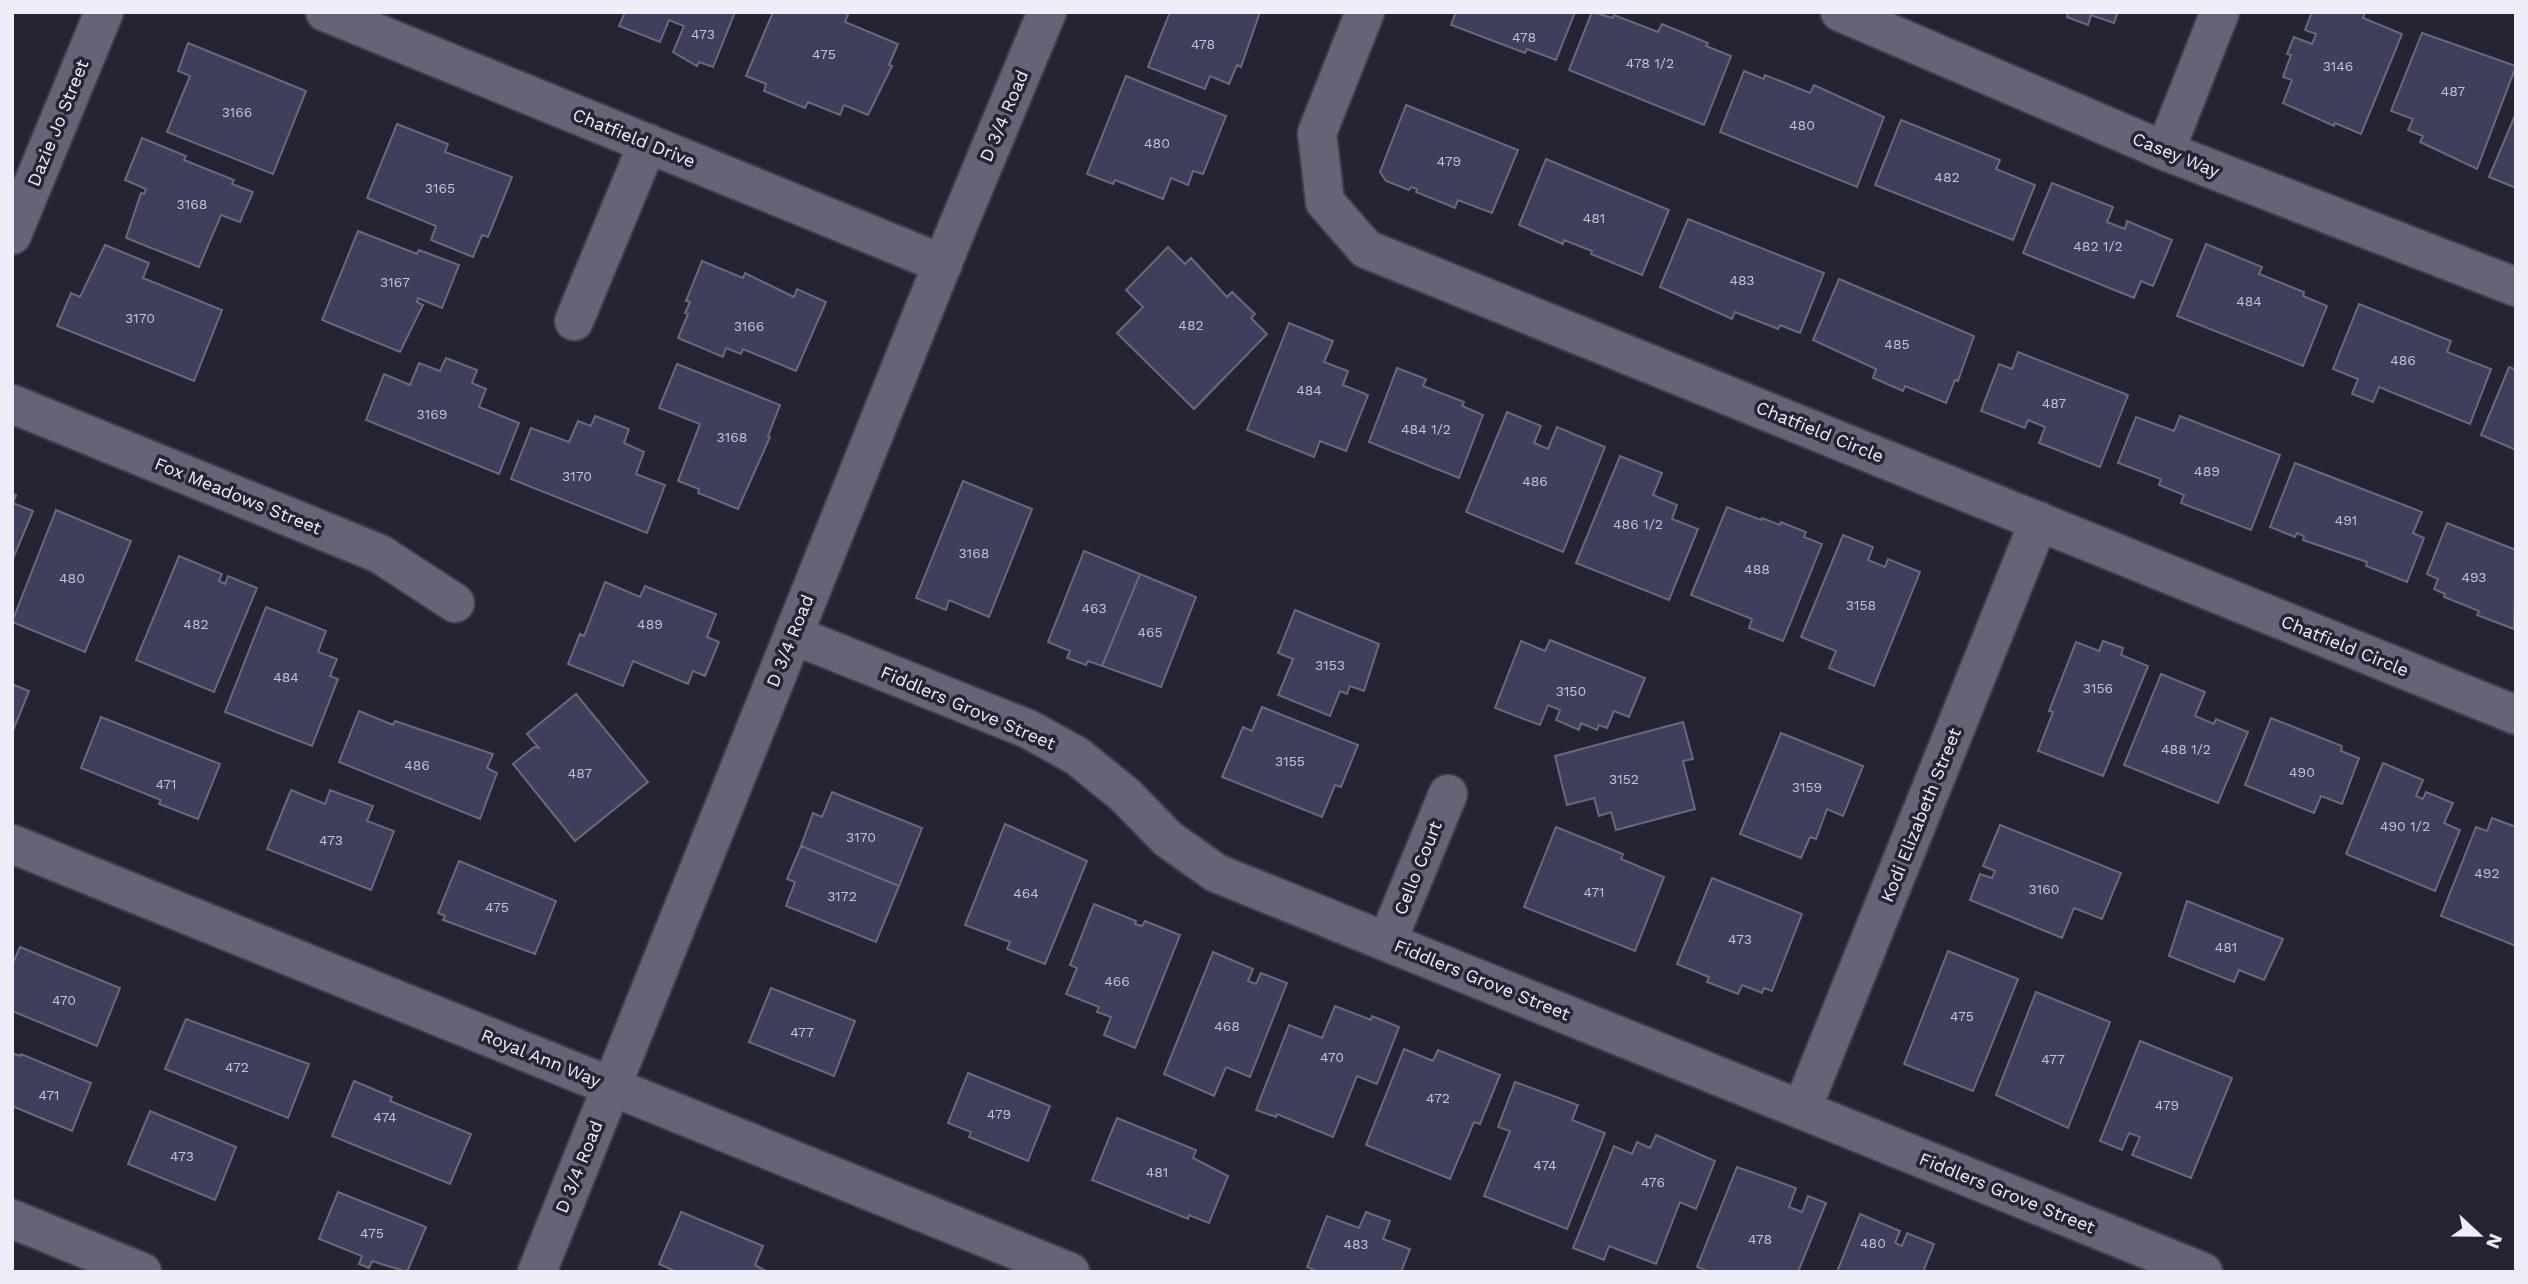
<svg xmlns="http://www.w3.org/2000/svg" width="2528" height="1284" font-family="'Work Sans',sans-serif">
<rect width="100%" height="100%" fill="#242433"/>
<path fill="#3f3e5c" stroke="#69697b" stroke-width="2" d="M625 12H735L713 67 699 62 697 66 673 52 684 26 669 20 660 42 619 26Z
M773 12H849L845 22 898 44 889 65 892 66 868 115 844 105 840 115 808 102 805 108 764 91 766 84 746 76Z
M1170 12H1260L1241 67 1237 65 1229 84 1210 76 1205 89 1148 67Z
M1456 12H1575L1556 60 1527 49 1525 53 1451 25Z
M1592 12 1613 18 1614 15 1658 32 1662 24 1708 43 1706 46 1731 56 1704 125 1569 70Z
M2068 12H2118L2114 23 2091 15 2088 25 2067 17Z
M2312 12H2365L2363 18 2402 34 2361 134 2335 123 2334 126 2283 103 2292 80 2283 77 2291 55 2287 54 2294 37 2312 44 2316 34 2305 30Z
M2422 33 2516 66 2477 169 2420 142 2423 136 2408 130 2413 119 2391 111Z
M188 43 306 91 273 174 167 132 190 76 178 71Z
M1744 71 1764 79 1765 75 1810 93 1814 85 1884 117 1857 187 1720 132Z
M1126 76 1226 116 1203 174 1193 171 1188 185 1171 178 1163 199 1115 180 1113 184 1087 174Z
M1406 105 1518 150 1492 213 1458 200 1455 208 1416 192 1417 189 1411 187 1409 190 1386 181 1380 172Z
M2516 113V188L2489 177Z
M1901 120 2000 160 1996 169 2035 185 2013 240 1875 185Z
M397 124 448 144 445 152 512 177 488 237 482 235 473 257 431 240 436 226 367 198Z
M142 138 186 156 184 160 234 180 232 184 253 192 240 222 221 215 199 267 126 238 141 193 144 194 146 189 125 180Z
M1546 159 1669 210 1642 275 1591 254 1592 251 1564 240 1563 244 1519 225Z
M2052 183 2113 207 2107 222 2125 229 2127 221 2172 240 2153 286 2141 281 2134 298 2023 253Z
M1688 219 1824 273 1800 333 1780 325 1778 329 1735 312 1732 319 1660 287Z
M358 231 417 254 419 250 459 265 442 308 418 298 417 302 423 305 400 352 322 320Z
M2206 244 2262 267 2259 274 2304 292 2303 296 2327 306 2303 366 2177 316Z
M105 245 149 263 143 278 222 310 194 381 57 326 71 293 80 297Z
M1168 247 1185 264 1191 258 1227 297 1232 292 1255 314 1251 318 1267 334 1194 409 1117 333 1143 307 1126 290Z
M702 261 743 278 745 273 794 297 797 289 826 302 796 371 743 349 741 354 726 348 723 357 678 338 688 314 685 313 690 302 686 301Z
M1839 279 1974 336 1958 381 1955 380 1946 403 1905 386 1903 391 1873 378 1876 369 1813 340Z
M2359 304 2451 341 2447 352 2491 369 2470 424 2379 387 2373 402 2352 394 2358 379 2333 369Z
M1289 323 1333 341 1324 362 1348 371 1343 385 1368 395 1346 451 1320 441 1314 457 1247 430Z
M2018 352 2128 395 2100 467 2039 443 2045 427 2028 420 2025 428 1981 411 1999 364 2012 369Z
M446 358 477 370 472 383 486 389 479 407 519 423 499 474 366 420 384 374 410 385 419 363 440 371Z
M677 364 780 405 768 436 770 437 738 509 698 493 699 489 678 481 700 424 659 408Z
M2509 367 2516 370V450L2481 435Z
M1397 368 1426 379 1423 386 1464 402 1462 406 1483 415 1459 478 1369 442Z
M1507 412 1541 426 1534 443 1548 449 1557 427 1605 447 1563 552 1466 512Z
M595 416 629 429 624 443 644 452 636 474 665 485 647 533 511 479 531 428 569 442 578 421 591 426Z
M2180 416 2280 455 2251 530 2181 503 2184 495 2159 485 2161 479 2118 463 2136 417 2174 431Z
M1620 456 1662 473 1653 495 1677 505 1672 519 1698 529 1669 600 1576 563Z
M2295 463 2422 512 2413 533 2424 538 2407 582 2366 566 2367 562 2303 540 2304 536 2297 533 2295 537 2270 527Z
M963 481 1032 509 989 617 949 600 946 610 916 598Z
M12 494 16 495 13 503 33 511 12 561Z
M1727 507 1761 520 1762 518 1780 525 1781 522 1806 532 1804 537 1822 544 1783 641 1749 628 1752 619 1691 595Z
M56 510 131 541 85 652 12 622Z
M2447 523 2516 550 2514 629 2477 615 2479 611 2444 597 2445 594 2434 589 2438 579 2427 574Z
M1843 535 1873 547 1868 560 1885 567 1888 559 1920 572 1874 686 1829 668 1836 651 1801 637Z
M1084 551 1140 574 1102 666 1088 661 1086 665 1067 658 1070 651 1048 642Z
M179 556 222 574 219 581 225 584 228 576 257 588 214 692 136 660Z
M1140 574 1196 597 1161 687 1102 666Z
M605 582 640 597 645 586 716 614 707 637 719 642 705 676 693 671 688 684 633 661 623 686 568 664 580 634 584 636Z
M266 607 326 631 318 652 337 659 330 676 338 679 312 746 225 712Z
M1295 610 1379 644 1364 691 1350 686 1347 694 1340 691 1330 716 1278 695 1293 659 1278 653Z
M1550 640 1645 678 1629 717 1614 711 1607 728 1599 725 1597 730 1581 723 1579 730 1556 720 1560 710 1548 705 1540 725 1495 708 1521 641 1545 651Z
M2103 641 2123 648 2121 655 2148 666 2103 776 2038 751 2053 712 2049 711 2076 642 2099 651Z
M2161 674 2205 692 2195 716 2214 724 2216 719 2248 732 2218 803 2124 765Z
M12 684 29 691 12 733Z
M576 694 648 782 575 841 513 764 534 747 539 748 527 734Z
M1262 707 1358 745 1341 787 1335 785 1322 817 1222 777 1243 727 1252 731Z
M359 711 393 725 395 721 493 754 487 768 497 773 480 819 339 762Z
M101 717 220 764 198 819 159 804 161 800 81 768Z
M2271 718 2342 746 2341 751 2359 758 2342 804 2321 796 2314 813 2245 785Z
M1683 722 1693 759 1683 761 1695 809 1616 830 1611 812 1599 816 1594 798 1567 805 1555 756Z
M1781 733 1863 766 1843 816 1827 809 1816 839 1810 837 1801 858 1740 834Z
M2383 763 2423 780 2416 796 2423 799 2426 792 2453 803 2444 823 2460 830 2435 891 2346 854Z
M291 790 325 804 330 790 373 806 367 821 394 831 371 890 267 849Z
M832 792 922 828 899 886 801 846 813 813 822 817Z
M2492 818 2516 827V946L2441 916 2476 827 2487 831Z
M1005 824 1087 861 1045 964 1007 949 1010 942 965 925Z
M2000 825 2121 873 2102 919 2074 908 2062 938 1970 900 1980 874 1992 878 1995 871 1983 866Z
M1556 827 1623 854 1621 859 1664 877 1635 951 1524 907Z
M801 846 899 886 876 942 786 906 795 882 787 879Z
M459 861 556 901 535 954 443 920 445 916 438 913Z
M1712 878 1802 914 1772 991 1764 988 1762 993 1742 985 1738 994 1707 982 1709 977 1677 964Z
M2187 901 2283 939 2264 980 2239 970 2234 982 2169 956Z
M1094 904 1136 921 1135 924 1142 926 1145 921 1180 935 1135 1048 1104 1035 1111 1017 1097 1012 1099 1007 1066 994 1077 968 1070 965Z
M20 947 120 988 97 1046 12 1011V965Z
M1948 951 2018 979 1973 1091 1904 1064Z
M1213 952 1253 969 1248 981 1256 984 1261 973 1287 983 1250 1077 1226 1067 1214 1096 1164 1074Z
M771 988 855 1021 834 1076 749 1042Z
M2036 992 2110 1022 2068 1128 1996 1095Z
M1335 1006 1371 1020 1372 1016 1399 1027 1377 1084 1357 1076 1333 1137 1277 1114 1276 1117 1256 1110 1289 1025 1322 1038Z
M186 1019 309 1064 288 1118 165 1069Z
M2140 1041 2232 1078 2191 1178 2132 1155 2140 1137 2129 1133 2122 1150 2100 1141Z
M1404 1049 1433 1061 1438 1050 1500 1075 1480 1124 1474 1122 1450 1179 1366 1145Z
M12 1053 20 1056 21 1054 91 1083 72 1131 12 1106Z
M968 1073 1050 1106 1028 1161 969 1137 971 1132 948 1123Z
M354 1081 392 1097 390 1101 471 1134 450 1184 332 1136Z
M1515 1082 1578 1105 1572 1120 1605 1133 1567 1229 1484 1196 1510 1131 1498 1127Z
M150 1111 236 1147 215 1200 128 1164Z
M1117 1118 1196 1150 1193 1158 1228 1176 1209 1223 1189 1215 1188 1219 1092 1180Z
M1656 1135 1715 1161 1696 1209 1680 1202 1656 1264 1609 1246 1604 1260 1573 1248 1614 1146 1632 1154 1637 1142 1650 1148Z
M1737 1167 1796 1188 1789 1207 1802 1212 1808 1196 1826 1203 1798 1272H1710L1697 1267Z
M338 1192 426 1227 407 1272 372 1261 369 1268 359 1264 362 1256 319 1239Z
M681 1212 763 1246 755 1265 768 1272H677L659 1264Z
M1366 1212 1390 1221 1383 1239 1410 1249 1401 1272H1319L1307 1267 1327 1216 1359 1228Z
M1860 1214 1900 1231 1895 1243 1902 1246 1907 1233 1934 1244 1923 1272H1837Z"/>
<g fill="none" stroke-linecap="round" stroke-linejoin="round">
<g stroke="#3f3e4b" stroke-width="42">
<path id="street" d="M325 12 943 264
M1365 12 1317 133 1325 202 1366 249 2516 715
M1840 12 2165 151 2516 287
M2165 151 2220 12
M12 235 104 12
M574 321 648 143
M12 404 380 554 455 603
M793 635 1028 729 1077 756 1125 795 1168 839 1216 873 2203 1272
M12 844 1070 1272
M1387 942 1448 794
M1802 1109 2039 521
M12 1219 142 1272
M537 1272 952 240 1047 12"/>
</g>
<use href="#street" stroke="#656476" stroke-width="38"/>
</g>
<g text-anchor="middle" stroke-width="7" stroke-linejoin="round" paint-order="stroke">
<g font-size="14" fill="#c2c2d2">
<text x="703" y="39">473</text>
<text x="1524" y="42">478</text>
<text x="1203" y="49">478</text>
<text x="824" y="59">475</text>
<text x="1650" y="68">478 1/2</text>
<text x="2338" y="71">3146</text>
<text x="2453" y="96">487</text>
<text x="237" y="117">3166</text>
<text x="1802" y="130">480</text>
<text x="1157" y="148">480</text>
<text x="1449" y="166">479</text>
<text x="1947" y="182">482</text>
<text x="440" y="193">3165</text>
<text x="192" y="209">3168</text>
<text x="1594" y="223">481</text>
<text x="2098" y="251">482 1/2</text>
<text x="1742" y="285">483</text>
<text x="395" y="287">3167</text>
<text x="2249" y="306">484</text>
<text x="140" y="323">3170</text>
<text x="1191" y="330">482</text>
<text x="749" y="331">3166</text>
<text x="1897" y="349">485</text>
<text x="2403" y="365">486</text>
<text x="1309" y="395">484</text>
<text x="2054" y="408">487</text>
<text x="432" y="419">3169</text>
<text x="1426" y="434">484 1/2</text>
<text x="732" y="442">3168</text>
<text x="2207" y="476">489</text>
<text x="577" y="481">3170</text>
<text x="1535" y="486">486</text>
<text x="2346" y="525">491</text>
<text x="1638" y="529">486 1/2</text>
<text x="974" y="558">3168</text>
<text x="1757" y="574">488</text>
<text x="2474" y="582">493</text>
<text x="72" y="583">480</text>
<text x="1861" y="610">3158</text>
<text x="1094" y="613">463</text>
<text x="196" y="629">482</text>
<text x="650" y="629">489</text>
<text x="1150" y="637">465</text>
<text x="1330" y="670">3153</text>
<text x="286" y="682">484</text>
<text x="2098" y="693">3156</text>
<text x="1571" y="696">3150</text>
<text x="2186" y="754">488 1/2</text>
<text x="1290" y="766">3155</text>
<text x="417" y="770">486</text>
<text x="2302" y="777">490</text>
<text x="580" y="778">487</text>
<text x="1624" y="784">3152</text>
<text x="166" y="789">471</text>
<text x="1807" y="792">3159</text>
<text x="2405" y="831">490 1/2</text>
<text x="861" y="842">3170</text>
<text x="331" y="845">473</text>
<text x="2487" y="878">492</text>
<text x="2044" y="894">3160</text>
<text x="1594" y="897">471</text>
<text x="1026" y="898">464</text>
<text x="842" y="901">3172</text>
<text x="497" y="912">475</text>
<text x="1740" y="944">473</text>
<text x="2226" y="952">481</text>
<text x="1117" y="986">466</text>
<text x="64" y="1005">470</text>
<text x="1962" y="1021">475</text>
<text x="1227" y="1031">468</text>
<text x="802" y="1037">477</text>
<text x="1332" y="1062">470</text>
<text x="2053" y="1064">477</text>
<text x="237" y="1072">472</text>
<text x="49" y="1100">471</text>
<text x="1438" y="1103">472</text>
<text x="2167" y="1110">479</text>
<text x="999" y="1119">479</text>
<text x="385" y="1122">474</text>
<text x="182" y="1161">473</text>
<text x="1545" y="1170">474</text>
<text x="1157" y="1177">481</text>
<text x="1653" y="1187">476</text>
<text x="372" y="1238">475</text>
<text x="1760" y="1244">478</text>
<text x="1873" y="1248">480</text>
<text x="1356" y="1249">483</text>
</g>
<g font-size="18" fill="#eeeef9" stroke="#242433">
<text transform="translate(1004 116) rotate(-67)" y="6">D 3/4 Road</text>
<text transform="translate(58 123) rotate(-68)" y="6">Dazie Jo Street</text>
<text transform="translate(634 138) rotate(22)" y="6">Chatfield Drive</text>
<text transform="translate(2176 155) rotate(22)" y="6">Casey Way</text>
<text transform="translate(1820 432) rotate(22)" y="6">Chatfield Circle</text>
<text transform="translate(238 496) rotate(22)" y="6">Fox Meadows Street</text>
<text transform="translate(790 641) rotate(-68)" y="6">D 3/4 Road</text>
<text transform="translate(2345 646) rotate(22)" y="6">Chatfield Circle</text>
<text transform="translate(968 708) rotate(23)" y="6">Fiddlers Grove Street</text>
<text transform="translate(1921 815) rotate(-68)" y="6">Kodi Elizabeth Street</text>
<text transform="translate(1418 868) rotate(-68)" y="6">Cello Court</text>
<text transform="translate(1482 980) rotate(22)" y="6">Fiddlers Grove Street</text>
<text transform="translate(541 1058) rotate(22)" y="6">Royal Ann Way</text>
<text transform="translate(579 1167) rotate(-68)" y="6">D 3/4 Road</text>
<text transform="translate(2007 1193) rotate(22)" y="6">Fiddlers Grove Street</text>
</g>
</g>
<rect width="2528" height="1284" fill="none" stroke="#eeeef9" stroke-width="28"/>
<g transform="translate(2479 1235) rotate(112)" stroke="#242433" stroke-width="5" paint-order="stroke">
<path d="M0-5L12 26L0 18L-12 26Z" fill="#eeeef9"/>
<text y="-10" font-size="19" font-weight="bold" text-anchor="middle" fill="#eeeef9">N</text>
</g>
</svg>
